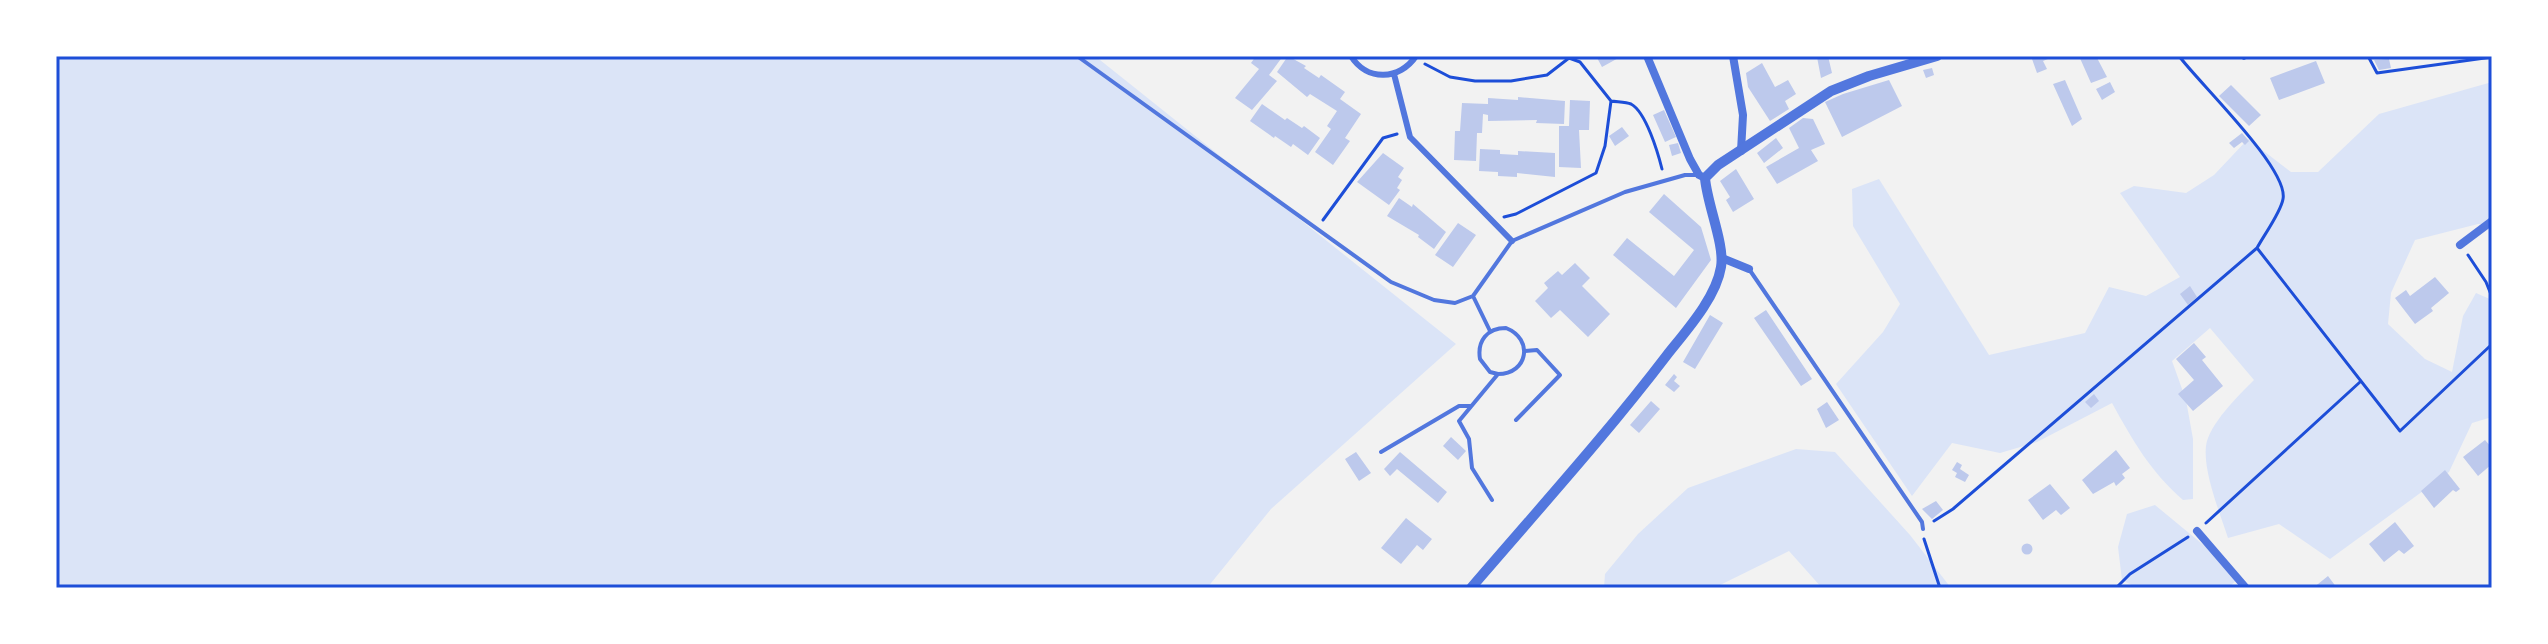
<svg xmlns="http://www.w3.org/2000/svg" width="2548" height="644" font-family="'Asap Condensed',sans-serif">
<rect width="100%" height="100%" fill="#f2f2f2"/>
<path fill="#dbe4f7" d="M56 56H1095L1456 344 1271 509 1207 588H56Z
M2492 82V225L2478 224 2415 240 2391 293 2388 324 2425 359 2452 372 2463 316 2476 293 2492 300V417L2472 423 2449 472 2330 559 2279 524 2228 538C2220 513 2203 472 2206 446 2209 424 2239 395 2254 380L2210 328 2172 361 2186 400 2193 439V499L2183 500C2150 471 2133 441 2112 403L2037 442 2000 453 1952 443 1912 496 1836 384 1883 332 1900 304 1853 226 1852 189 1879 179 1989 355 2085 333 2109 287 2146 296 2180 277 2120 193 2134 186 2186 193 2214 175 2248 139 2291 172H2318L2379 114Z
M1796 449 1835 452 1910 535 1951 588H1822L1789 551 1714 588H1604L1605 574 1638 534 1688 488Z
M2155 505 2241 576 2228 588H2137L2122 580 2118 547 2127 514Z"/>
<path fill="#bdc9ec" d="M1256 56H1283L1269 75 1277 81 1252 110 1235 98 1259 69 1251 63Z
M1288 56 1306 66 1304 68 1319 78 1321 75 1345 92 1340 99 1361 114 1345 138 1350 141 1333 165 1315 152 1331 129 1327 126 1337 111 1310 94 1307 97 1277 72Z
M1596 56H1622L1602 67Z
M1828 56 1832 73 1821 78 1817 57Z
M2039 56H2055L2043 61 2047 69 2037 73 2032 59Z
M2079 56H2096L2107 77 2091 83Z
M2389 59 2391 68 2379 70 2374 60Z
M2316 61 2325 83 2279 100 2270 78Z
M1762 63 1775 87 1788 80 1796 94 1785 101 1789 109 1770 121 1748 87 1746 73Z
M1932 68 1934 75 1926 78 1923 70Z
M1889 80 1902 106 1842 137 1825 102 1843 94Z
M2065 80 2082 119 2072 126 2053 84Z
M2110 82 2115 92 2102 100 2096 89Z
M2231 85 2261 115 2249 126 2219 96Z
M1518 97 1565 101 1564 124 1536 123 1537 120 1488 121V115L1483 114 1482 133H1477L1476 161 1454 160 1455 131H1460L1462 103 1488 104V98L1518 100Z
M1570 100 1590 101 1589 130H1579L1581 168 1559 167V126H1569Z
M1262 104 1285 120 1287 118 1302 128 1304 126 1320 138 1308 155 1293 144 1291 147 1275 136 1274 138 1250 121Z
M1664 110 1676 137 1665 142 1653 115Z
M1803 118 1813 119 1825 144 1811 150 1818 161 1777 184 1766 167 1799 148 1789 128Z
M1622 127 1629 136 1615 146 1609 136Z
M2242 133 2249 141 2245 145 2242 142 2234 148 2229 143Z
M1776 138 1783 148 1764 163 1757 153Z
M1678 143 1681 153 1672 156 1669 145Z
M1480 149 1500 150V154L1518 155V151L1555 153V177L1517 173V177L1498 176V172L1479 171Z
M1383 153 1404 168 1398 177 1402 180 1397 188 1400 190 1389 205 1357 182Z
M1736 169 1754 199 1733 212 1726 200 1730 197 1720 181Z
M1664 194 1701 227 1711 260 1676 308 1613 255 1627 238 1674 276 1694 250 1649 212Z
M1399 198 1412 207 1413 204 1446 232 1434 249 1418 237 1419 235 1387 216Z
M1458 223 1476 235 1453 267 1435 255Z
M1575 263 1590 278 1582 286 1610 314 1588 337 1560 310 1551 318 1535 301 1548 288 1544 283 1558 271 1562 275Z
M2435 277 2449 293 2431 308 2433 311 2415 324 2395 298 2406 290 2410 296Z
M2190 286 2197 297 2188 305 2180 294Z
M1766 310 1812 379 1801 386 1754 318Z
M1710 315 1723 323 1695 369 1683 362Z
M2194 343 2206 357 2202 360 2223 386 2193 411 2178 394 2194 380 2176 359Z
M1674 374 1677 377 1674 381 1680 386 1674 392 1665 385Z
M2094 394 2099 401 2091 408 2085 402Z
M1651 401 1660 409 1639 433 1630 425Z
M1827 402 1839 420 1826 428 1817 409Z
M1451 437 1466 451 1458 460 1443 446Z
M2485 440 2492 448V464L2478 476 2463 457Z
M2116 450 2130 468 2122 474 2125 478 2116 486 2114 482 2093 494 2082 480Z
M1356 452 1371 473 1359 481 1345 459Z
M1400 452 1447 492 1438 503 1397 469 1390 476 1384 469Z
M1957 462 1962 465 1960 469 1969 475 1965 482 1955 477 1957 473 1952 470Z
M2445 470 2460 489 2456 492 2453 490 2434 508 2421 491Z
M2050 484 2070 508 2061 515 2056 510 2043 520 2028 500Z
M1936 501 1943 510 1932 519 1922 509Z
M1406 518 1432 539 1423 550 1417 545 1401 564 1381 548Z
M2395 522 2414 546 2404 554 2399 550 2384 562 2369 544Z
M2021.5 549a5.5 5.5 0 1 1 11 0a5.5 5.5 0 1 1-11 0Z
M2328 576 2337 588H2313Z"/>
<g fill="none" stroke-linecap="round" stroke-linejoin="round">
<path stroke="#1d4ed8" stroke-width="3" d="M2179 56C2199 83 2289 169 2283 199 2281 212 2264 235 2257 248
M2368 56 2377 73 2492 57
M1425 64 1450 77 1475 81H1511L1547 75 1569 58 1580 62 1611 101C1617 102 1626 102 1631 104 1646 112 1658 153 1662 169
M1504 217 1516 214 1596 173 1605 146 1611 101
M1323 220 1383 138 1397 134
M2468 255 2486 282 2492 297
M1934 521 1953 509 2257 248 2400 431 2490 346 2492 348
M2206 523 2360 382
M1924 539 1940 588
M2116 588 2130 574 2188 537"/>
<path stroke="#5277de" stroke-width="4" d="M1077 56 1391 282 1434 300 1455 303 1473 296 1512 241 1625 192 1685 175H1699
M2243 56 2244 58
M1749 269 1922 522 1923 529
M1473 296 1490 331
M1516 420 1560 375 1537 350 1525 351
M1381 452 1459 406H1471
M1492 500 1472 468 1469 439 1459 421 1498 374C1528 374 1534 339 1506 328 1487 328 1477 341 1480 359L1490 372 1498 374"/>
<path stroke="#5277de" stroke-width="6" d="M1351 56C1367 82 1400 80 1416 56
M1394 74 1410 137 1512 241"/>
<path stroke="#5277de" stroke-width="8" d="M1647 56 1690 159 1699 175 1705 178
M1733 56 1743 115 1741 151
M2460 245 2492 221
M1722 258 1749 269
M2197 531 2246 588"/>
<path stroke="#5277de" stroke-width="10" d="M1471 588C1537 511 1606 435 1667 355 1686 331 1716 298 1721 267 1725 245 1707 204 1705 178L1718 165 1831 91 1869 76 1937 56"/>
</g>
<rect width="2548" height="644" fill="none" stroke="#ffffff" stroke-width="116"/>
<rect x="58" y="58" width="2432" height="528" fill="none" stroke="#1d4ed8" stroke-width="3"/>
</svg>
